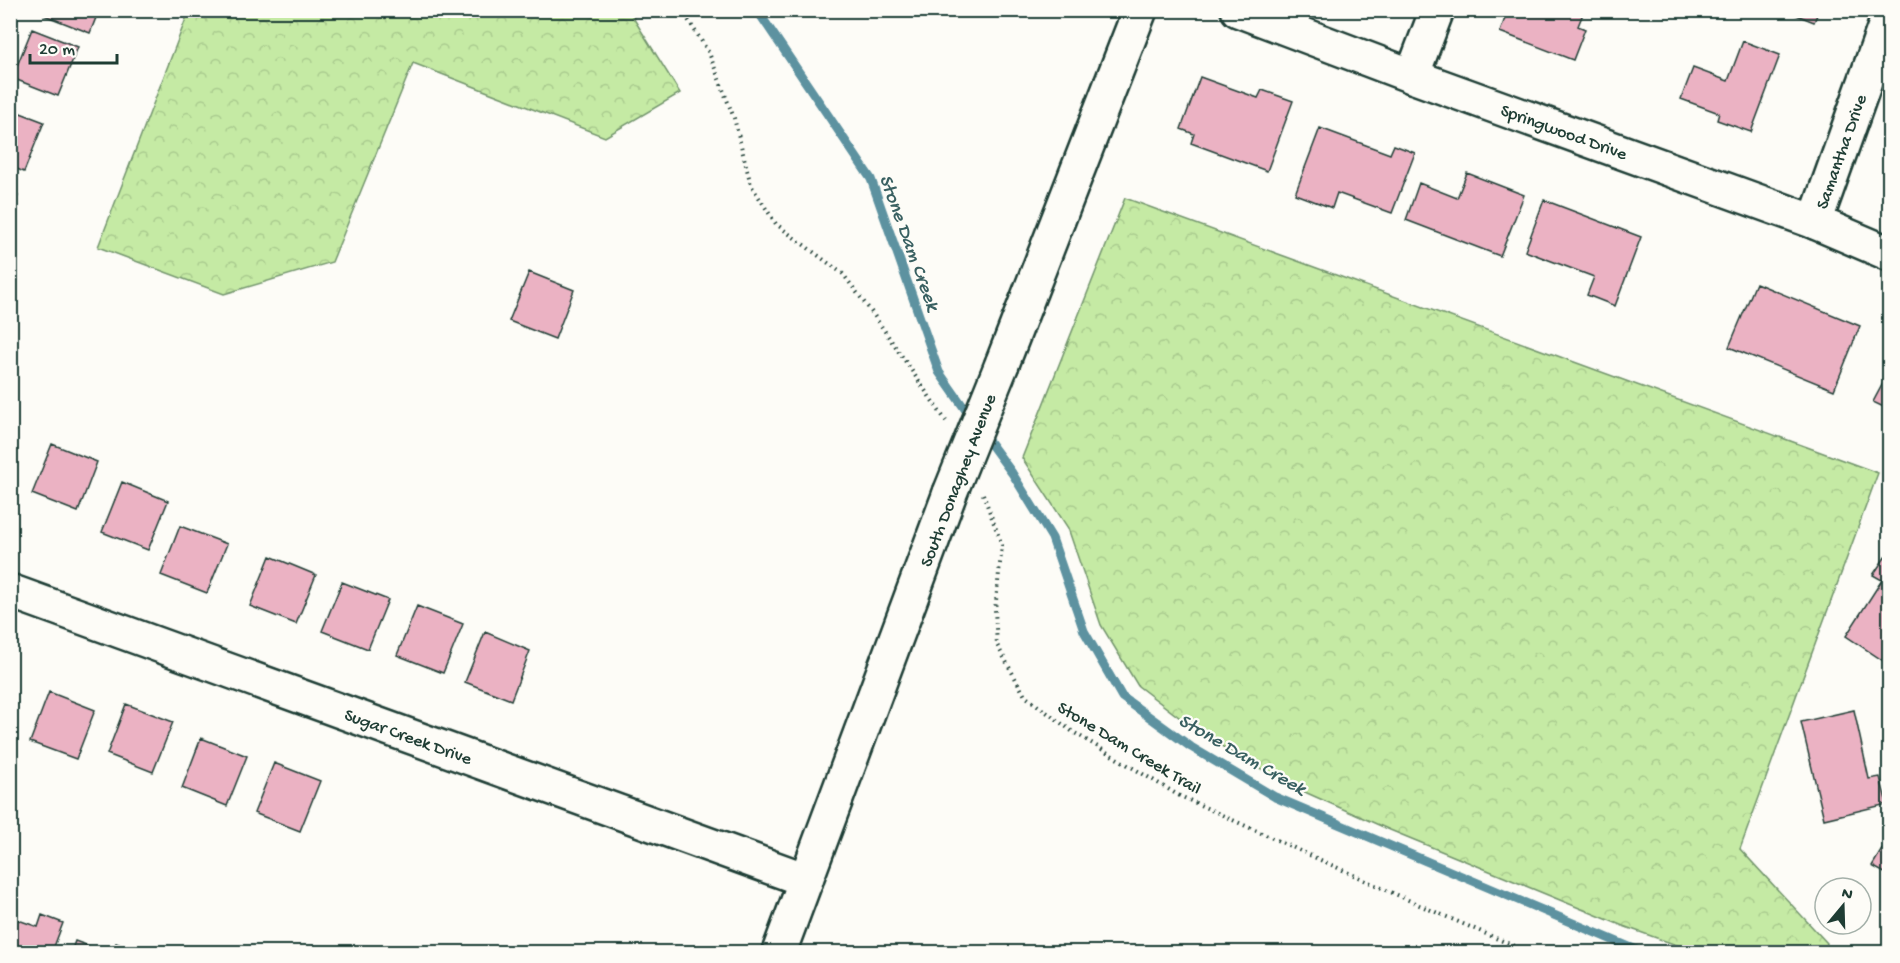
<svg xmlns="http://www.w3.org/2000/svg" width="1900" height="963" font-family="'Gochi Hand',sans-serif">
<defs>
<pattern id="forest-crowns" width="20" height="18" patternUnits="userSpaceOnUse" patternTransform="scale(1.5)"><rect width="20" height="18" fill="#c5eaa4"/><path d="M2 6a3 3 0 1 1 6 0M12 15a3 3 0 1 1 6 0" fill="none" stroke="#a9ca8e"/></pattern>
</defs>
<rect width="100%" height="100%" fill="#fdfcf7"/>
<filter id="ink" filterUnits="userSpaceOnUse"><feTurbulence type="fractalNoise" baseFrequency=".0167" numOctaves="2"/><feDisplacementMap in="SourceGraphic" scale="12" xChannelSelector="R" yChannelSelector="G"/><feConvolveMatrix kernelMatrix="1 2 1 2 8 2 1 2 1" color-interpolation-filters="sRGB"/></filter>
<g filter="url(#ink)">
<path fill="url(#forest-crowns)" stroke="#72946c" stroke-width="1.5" d="M189 11H629L680 93 605 137 413 63 332 262 224 294 98 247Z
M1125 198 1878 473 1740 849 1827 943 1825 952H1696L1623 926 1390 830 1289 785 1204 736 1138 686 1101 625 1068 528 1022 458Z"/>
<g fill="none" stroke-linecap="round" stroke-linejoin="round">
<path stroke="#5d92a0" stroke-width="9" d="M757 10 871 179 939 372 972 419
M982 432 1012 473 1052 538 1084 631 1122 697 1191 747 1275 797 1641 952"/>
</g>
<path fill="#ebb2c3" stroke="#1f3d34" stroke-width="1.5" d="M46 10H99L90 33 44 15Z
M1508 10 1584 11 1578 26 1585 29 1573 60 1500 32Z
M1784 10H1819L1814 22Z
M32 29 78 47 58 96 12 78Z
M1743 41 1780 55 1751 132 1717 120 1719 113 1681 99 1693 68 1728 81Z
M1200 77 1258 98 1262 90 1293 101 1267 171 1191 143 1194 134 1181 129Z
M10 109 44 122 24 172 10 166Z
M1320 128 1390 154 1394 145 1415 153 1392 213 1337 193 1332 208 1295 194Z
M1467 173 1524 195 1500 256 1406 220 1419 183 1457 198Z
M10 193 18 196 10 215Z
M1544 200 1641 237 1615 306 1587 295 1594 277 1525 251Z
M529 272 574 290 555 339 509 321Z
M1756 283 1860 326 1834 390 1729 347Z
M1890 370V410L1873 402Z
M52 444 97 462 78 512 32 494Z
M122 482 168 501 148 550 102 532Z
M180 526 227 544 207 593 161 575Z
M1890 550V662L1888 664 1846 636 1882 580 1873 575Z
M270 556 316 575 296 624 250 606Z
M342 582 388 600 368 649 322 631Z
M417 606 463 624 443 673 397 655Z
M485 632 530 651 511 700 465 682Z
M49 692 95 710 76 759 30 742Z
M126 704 173 722 153 772 107 754Z
M1854 710 1869 779 1880 777 1887 804 1824 819 1801 722Z
M201 738 247 756 227 806 182 788Z
M274 763 320 781 300 831 254 813Z
M1890 836V876L1872 866Z
M42 915 63 923 52 952H10V917L38 927Z
M75 941 105 952H71Z
M116 943 136 951V952H112Z"/>
<g fill="none" stroke-linecap="round" stroke-linejoin="round">
<g stroke="#1f3d34" stroke-width="38">
<g id="minor">
<path id="s1" d="M1238 10 1412 76 1815 222 1890 254"/>
<path d="M1412 76 1437 10"/>
<path id="s2" d="M1815 222 1890 12"/>
<path id="s3" d="M10 591 806 880"/>
</g>
</g>
<g stroke="#1f3d34" stroke-width="38">
<path id="tertiary" d="M1002 364 1140 10
M779 952 950 493"/>
</g>
<path stroke="#1f3d34" stroke-width="4" stroke-dasharray="1.5 4.5" stroke-linecap="butt" d="M682 10 709 53 734 118 751 185 776 224 843 274 873 314 946 421
M983 494 1002 545 995 610 997 645 1025 696 1073 732 1178 795 1417 904 1528 952"/>
<use href="#minor" stroke="#fdfcf7" stroke-width="33"/>
<use href="#tertiary" stroke="#fdfcf7" stroke-width="33"/>
<g stroke="#1f3d34" stroke-width="38" stroke-linecap="butt">
<path id="tertiary-bridge" d="M950 493 1002 364"/>
</g>
<use href="#tertiary-bridge" stroke="#fdfcf7" stroke-width="33"/>
</g>
</g>
<g text-anchor="middle" stroke-width="4.5" stroke-linejoin="round" paint-order="stroke">
<g font-size="18" fill="#1f3d34" stroke="#fdfcf7">
<text dy="6" stroke="none"><textPath href="#s1" startOffset="348">Springwood Drive</textPath></text>
<text dy="6" stroke="none"><textPath href="#s2" startOffset="75">Samantha Drive</textPath></text>
<text transform="translate(957 480) rotate(-69)" y="6">South Donaghey Avenue</text>
<text dy="6" stroke="none"><textPath href="#s3" startOffset="424">Sugar Creek Drive</textPath></text>
<text transform="translate(1130 747) rotate(31)" y="6">Stone Dam Creek Trail</text>
</g>
<g font-size="20" font-style="italic" fill="#396061" stroke="#fdfcf7">
<text transform="translate(911 242) rotate(70)" y="7">Stone Dam Creek</text>
<text transform="translate(1243 753) rotate(30)" y="7">Stone Dam Creek</text>
</g>
</g>
<rect width="1900" height="963" fill="none" stroke="#fdfcf7" stroke-width="36"/>
<rect x="18" y="18" width="1864" height="927" fill="none" stroke="#1f3d34" stroke-width="2" filter="url(#ink)"/>
<g transform="translate(1843 906) rotate(19)"><circle r="28" fill="#fdfcf7" stroke="#a4b0a9" stroke-width="1.5"/>
<path d="M0-4.5L10 22L0 15L-10 22Z" fill="#1f3d34"/>
<text y="-9" font-size="16" font-weight="bold" text-anchor="middle" fill="#1f3d34">N</text>
</g>
<path d="M30 54v9h87v-9" fill="none" stroke="#1f3d34" stroke-width="3"/>
<text x="39" y="54" font-size="18" fill="#1f3d34" stroke="#fdfcf7" stroke-width="4.5" paint-order="stroke">20 m</text>
</svg>
